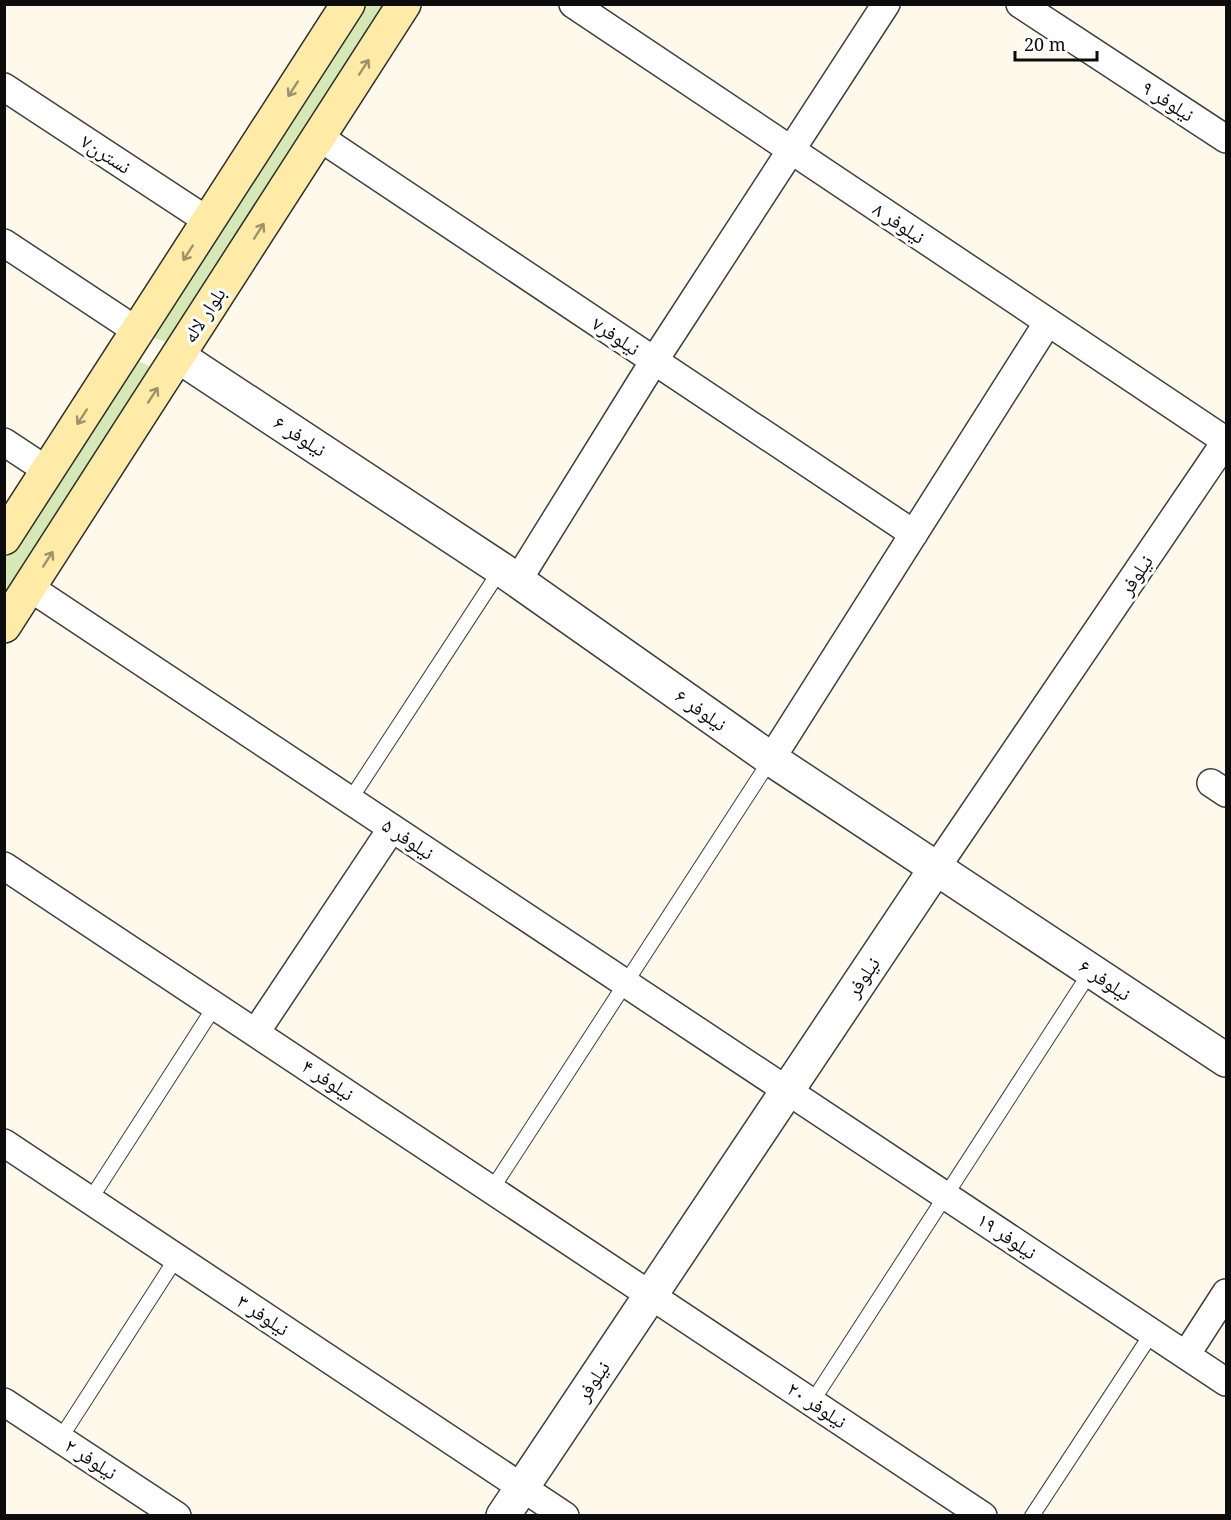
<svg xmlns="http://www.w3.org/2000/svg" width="1231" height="1520" font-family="'Noto Serif','Noto Naskh Arabic',serif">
<rect width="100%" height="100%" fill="#fff9eb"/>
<path fill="#d5e8b6" d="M364 5H387L169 343 152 337Z
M133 358 155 369 5 604V559Z"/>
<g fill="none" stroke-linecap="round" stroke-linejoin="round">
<g stroke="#3f3f3f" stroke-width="16">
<path id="service" d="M350 800 501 569
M492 1189 771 759
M90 1200 215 1006
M812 1402 1091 971
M60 1439 177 1257
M1032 1516 1152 1333"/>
</g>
<g stroke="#3f3f3f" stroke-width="30">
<path id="minor" d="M573 4 1226 441
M1020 4 1226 139
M4 87 208 221
M319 137 914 534
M4 243 137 331
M4 442 48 471
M518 580 654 361 886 4
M29 587 1226 1382
M771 759 1048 322
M1211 783 1226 793
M4 866 983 1516
M936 868 1226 441
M256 1032 392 828
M4 1143 565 1516
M1186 1355 1226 1293
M4 1402 177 1516"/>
</g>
<g stroke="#3f3f3f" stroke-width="36">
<path id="tertiary" d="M178 356 501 569 771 759 1226 1060
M503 1516 936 868"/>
</g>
<g stroke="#2e2e2e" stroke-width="36">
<path id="secondary" d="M4 538 348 4
M4 626 404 4"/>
</g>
<use href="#service" stroke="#fff" stroke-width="14"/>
<use href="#minor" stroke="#fff" stroke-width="27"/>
<use href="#tertiary" stroke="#fff" stroke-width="33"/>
<use href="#secondary" stroke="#feeba7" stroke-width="33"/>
</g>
<defs><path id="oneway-shaft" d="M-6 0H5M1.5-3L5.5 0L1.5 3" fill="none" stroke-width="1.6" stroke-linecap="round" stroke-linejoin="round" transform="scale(1.5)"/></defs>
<g stroke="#9d9269">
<use href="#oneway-shaft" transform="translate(364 67) rotate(-57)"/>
<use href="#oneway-shaft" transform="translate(293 89) rotate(123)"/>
<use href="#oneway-shaft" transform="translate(259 231) rotate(-57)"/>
<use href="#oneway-shaft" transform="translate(188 253) rotate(123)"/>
<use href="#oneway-shaft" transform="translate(153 395) rotate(-57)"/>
<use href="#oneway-shaft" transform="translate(82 417) rotate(123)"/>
<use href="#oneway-shaft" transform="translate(48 559) rotate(-57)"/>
</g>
<g text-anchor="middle" stroke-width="6" stroke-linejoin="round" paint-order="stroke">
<g font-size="20" fill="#0c0c0c" stroke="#fff">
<text transform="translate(1168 101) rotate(33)" y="7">نیلوفر ۹</text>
<text transform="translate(106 154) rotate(33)" y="7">نسترن۷</text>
<text transform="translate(899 223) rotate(34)" y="7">نیلوفر ۸</text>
<text transform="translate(204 315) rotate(-57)" y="7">بلوار لاله</text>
<text transform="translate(616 336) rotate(34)" y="7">نیلوفر۷</text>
<text transform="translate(300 436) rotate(33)" y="7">نیلوفر ۶</text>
<text transform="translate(1136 575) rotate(-56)" y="7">نیلوفر</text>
<text transform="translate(701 710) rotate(35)" y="7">نیلوفر ۶</text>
<text transform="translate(408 839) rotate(34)" y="7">نیلوفر ۵</text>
<text transform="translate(863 977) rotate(-56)" y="7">نیلوفر</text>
<text transform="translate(1105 980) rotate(34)" y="7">نیلوفر ۶</text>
<text transform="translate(328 1080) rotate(34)" y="7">نیلوفر ۴</text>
<text transform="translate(1007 1236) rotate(34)" y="7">نیلوفر ۱۹</text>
<text transform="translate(263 1315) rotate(34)" y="7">نیلوفر ۳</text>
<text transform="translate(593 1381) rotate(-56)" y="7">نیلوفر</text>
<text transform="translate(817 1405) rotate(34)" y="7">نیلوفر ۲۰</text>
<text transform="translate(91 1459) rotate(33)" y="7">نیلوفر ۲</text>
</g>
</g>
<rect width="1231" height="1520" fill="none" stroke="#0c0c0c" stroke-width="12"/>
<path d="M1015 51v9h82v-9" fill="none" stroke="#0c0c0c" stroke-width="3"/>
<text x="1024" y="51" font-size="18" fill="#0c0c0c" stroke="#ffffff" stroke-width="4.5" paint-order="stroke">20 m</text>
</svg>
